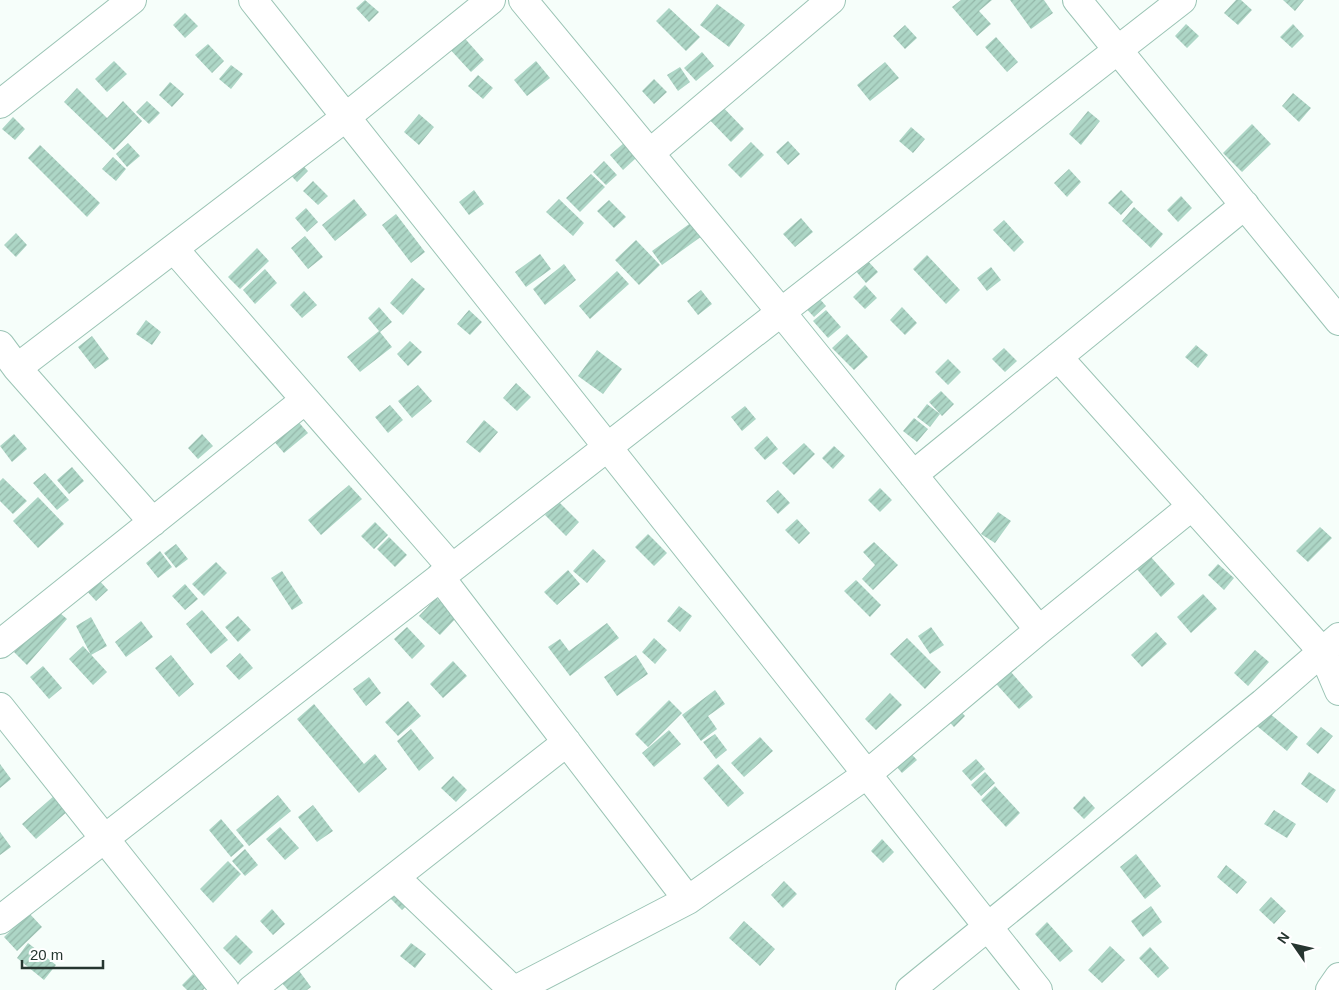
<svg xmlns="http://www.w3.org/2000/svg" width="1339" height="990" font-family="Helvetica,sans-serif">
<defs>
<pattern id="building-hatch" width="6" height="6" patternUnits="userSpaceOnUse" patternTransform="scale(1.25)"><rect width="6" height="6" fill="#add6c6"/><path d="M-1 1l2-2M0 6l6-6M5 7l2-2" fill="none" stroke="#95b8aa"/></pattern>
</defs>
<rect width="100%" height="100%" fill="#f6fefa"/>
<path fill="url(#building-hatch)" d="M365 0 379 12 369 22 356 8Z
M961 0H992L979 11 991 24 977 36 952 7Z
M1010 0H1044L1053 13 1031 29Z
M1236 0H1241L1252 10 1238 25 1224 13Z
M1283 0H1304L1295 11Z
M717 4 745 25 729 47 700 25Z
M669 8 700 37 686 51 656 21Z
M185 13 198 26 185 38 173 25Z
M1186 24 1199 36 1187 48 1175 36Z
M1293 24 1304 36 1292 48 1280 37Z
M905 25 917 38 905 49 893 36Z
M460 33 484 60 471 72 446 45Z
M996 37 1018 62 1007 72 985 47Z
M208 44 224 61 212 73 195 55Z
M702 52 714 66 696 81 684 68Z
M114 61 127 74 107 92 95 79Z
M536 61 550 78 527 96 514 80Z
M885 62 899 78 870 101 857 85Z
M231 65 243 74 231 89 219 79Z
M680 67 690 82 678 91 667 75Z
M478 75 493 88 483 99 468 86Z
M654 79 667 92 654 104 642 91Z
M170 82 184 94 172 107 159 95Z
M77 88 107 118 123 101 142 121 114 150 64 102Z
M1293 93 1311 108 1299 122 1282 106Z
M715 99 744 129 731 142 702 112Z
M147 101 160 113 149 124 136 112Z
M1088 111 1100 121 1081 145 1069 134Z
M419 114 434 127 419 145 404 132Z
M13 117 25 129 15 140 2 129Z
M1252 124 1271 144 1242 172 1223 153Z
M911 127 925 139 913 153 899 141Z
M788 141 800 154 788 165 776 152Z
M751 142 764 155 741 178 728 165Z
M128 143 140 156 127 167 116 154Z
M624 143 636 158 623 170 610 155Z
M40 145 100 203 87 217 28 158Z
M113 157 126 169 116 181 102 169Z
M297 159 308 171 297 182 285 169Z
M604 161 617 175 606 185 593 172Z
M1069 169 1081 182 1067 197 1054 183Z
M591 174 605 187 580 212 566 198Z
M313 181 328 196 318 205 303 191Z
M474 190 484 204 469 215 459 202Z
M1121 190 1133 202 1121 215 1108 203Z
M1181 196 1192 208 1178 222 1167 210Z
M354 199 367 215 335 241 322 225Z
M559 199 584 223 573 236 546 212Z
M609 200 626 217 614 228 597 211Z
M1134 207 1163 234 1151 248 1122 221Z
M306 208 318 222 307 232 295 218Z
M396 214 425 252 411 263 382 225Z
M801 218 813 232 795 247 783 234Z
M1004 220 1024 242 1014 252 993 230Z
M692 222 702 236 662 265 652 251Z
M16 233 27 245 16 257 4 245Z
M305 236 323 257 308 269 291 248Z
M636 240 660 265 639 285 615 260Z
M257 248 269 261 240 289 228 277Z
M540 254 551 269 526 287 515 272Z
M927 255 960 290 946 304 913 269Z
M866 259 878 272 866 283 854 269Z
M564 264 576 280 545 305 533 289Z
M991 267 1001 280 987 291 977 278Z
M265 269 277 283 255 304 243 290Z
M617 271 629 284 590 319 579 306Z
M412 278 425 289 403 315 390 303Z
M865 285 877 298 865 309 853 297Z
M701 290 712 304 698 315 687 301Z
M812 290 826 306 814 317 800 302Z
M304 291 317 305 302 318 290 305Z
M379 307 392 322 380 332 392 347 360 372 347 357 379 331 368 318Z
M902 307 917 323 905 335 890 320Z
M469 310 482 322 470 335 457 324Z
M826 310 841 327 828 338 813 321Z
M146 320 161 332 152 345 136 334Z
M847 334 868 357 854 370 832 348Z
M92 336 109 359 95 369 78 347Z
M410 341 422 352 408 366 397 354Z
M1196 345 1208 355 1198 368 1185 357Z
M1004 348 1017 361 1005 372 992 359Z
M597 350 622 369 603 394 578 376Z
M948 359 961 372 948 385 935 372Z
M516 383 531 397 517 411 503 398Z
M418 385 432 401 412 418 398 401Z
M941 391 954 404 942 416 929 402Z
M927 404 940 414 930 427 917 417Z
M390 405 403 420 388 433 375 417Z
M745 406 756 419 742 431 731 417Z
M914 418 928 429 917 442 903 431Z
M296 419 308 433 284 453 272 439Z
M484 420 498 432 480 453 466 442Z
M14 434 27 449 12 462 0 446Z
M202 434 213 446 198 459 188 448Z
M767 436 778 449 765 460 754 448Z
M804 443 815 454 794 475 782 463Z
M834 446 845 456 833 469 822 458Z
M72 467 84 481 69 494 57 480Z
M45 473 69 500 57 510 33 483Z
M3 478 27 501 13 514 0 501V481Z
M349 485 362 499 321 535 308 520Z
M880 488 892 500 880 512 868 500Z
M778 490 790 503 778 514 766 501Z
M38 497 64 524 38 548 13 521Z
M558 501 579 522 566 536 545 515Z
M998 512 1011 521 995 543 981 534Z
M797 519 810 533 799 544 785 530Z
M375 522 388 535 374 549 361 536Z
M1320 527 1332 538 1308 562 1296 551Z
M648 534 667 553 654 566 635 547Z
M389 537 407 555 395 567 377 549Z
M874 542 898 565 873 590 862 579 875 565 863 552Z
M176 544 188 559 176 568 164 553Z
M593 549 606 561 587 583 573 571Z
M160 551 172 567 158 578 146 563Z
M1150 556 1175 584 1161 597 1136 568Z
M216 562 227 573 204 596 192 584Z
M1218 564 1234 578 1224 590 1208 575Z
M568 570 580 584 557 605 544 592Z
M282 571 303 603 292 610 271 578Z
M96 577 108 590 96 601 85 589Z
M856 580 881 605 870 617 844 591Z
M185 584 198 599 185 610 172 596Z
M1203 594 1217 609 1191 633 1177 617Z
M436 598 457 617 440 635 419 616Z
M679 606 692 616 680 632 667 621Z
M53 607 67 619 27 665 14 652Z
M202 610 228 640 211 654 186 624Z
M238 616 251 630 238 642 225 627Z
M91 617 107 646 91 655 76 626Z
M141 621 153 637 126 657 115 642Z
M607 623 619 638 570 676 548 647 560 639 569 651Z
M407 627 425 646 412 659 394 639Z
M931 627 944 645 930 654 918 636Z
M1156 632 1167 644 1142 667 1131 655Z
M654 638 667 650 655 664 642 652Z
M907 638 941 672 925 689 890 654Z
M83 646 107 672 93 685 69 659Z
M1255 650 1269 662 1248 686 1234 673Z
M240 653 253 668 239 680 226 666Z
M171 655 194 684 179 697 155 668Z
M636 655 648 674 617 696 604 677Z
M453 661 467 676 443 698 430 684Z
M1003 663 1033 697 1019 709 989 676Z
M43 666 62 688 49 699 30 677Z
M369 677 381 693 366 706 353 689Z
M715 690 725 704 708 716 717 729 701 741 682 715Z
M890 693 902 705 876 730 865 719Z
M669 700 682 713 648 747 635 734Z
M408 701 421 716 398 736 385 722Z
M953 703 965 716 954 727 942 714Z
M314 704 364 764 375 754 387 769 359 793 297 719Z
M1268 712 1298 737 1287 751 1257 726Z
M1321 727 1333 736 1318 754 1306 744Z
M411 729 434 758 419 771 397 741Z
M669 730 681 744 654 767 642 753Z
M715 734 727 750 716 759 703 742Z
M760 737 773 751 744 777 731 763Z
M903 745 917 760 902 773 889 758Z
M976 759 985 769 971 781 962 771Z
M0 764 11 779 0 788Z
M718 764 744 793 728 807 703 778Z
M985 772 995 783 981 796 971 785Z
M1309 772 1336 790 1327 803 1301 784Z
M453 776 467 790 456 802 441 788Z
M995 786 1020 813 1006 827 981 800Z
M63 788 77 803 36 839 22 824Z
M278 795 291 811 249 846 236 830Z
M1084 796 1095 808 1084 819 1073 808Z
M313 805 333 831 317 842 298 817Z
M1274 810 1296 824 1287 838 1264 824Z
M221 819 244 846 231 857 209 830Z
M280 827 299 848 285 860 266 839Z
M0 832 11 847 0 855Z
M882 839 894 852 883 863 871 851Z
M245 849 258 865 245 876 232 861Z
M1136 854 1161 886 1145 899 1120 867Z
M228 861 241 874 213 903 200 889Z
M1226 865 1247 882 1237 894 1217 877Z
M784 881 797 894 783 908 771 895Z
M400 885 413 899 402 910 388 896Z
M1271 897 1286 911 1274 924 1259 910Z
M1151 906 1162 922 1143 937 1131 921Z
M272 909 285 924 273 935 260 921Z
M29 913 42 927 17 951 4 937Z
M744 921 775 949 760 966 729 938Z
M1047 922 1073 951 1060 962 1035 934Z
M236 935 253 952 240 965 223 948Z
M28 943 56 965 44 980 17 958Z
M411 943 426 954 415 968 400 956Z
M1110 946 1125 960 1102 983 1088 970Z
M1150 947 1169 968 1158 978 1139 958Z
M297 968 311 987 307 990H288L281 982Z
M193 974 206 987 203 990H187L182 985Z"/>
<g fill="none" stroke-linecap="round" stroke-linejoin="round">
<g stroke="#9bc4b5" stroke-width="30">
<path id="minor" d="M253 0 1038 990
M523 0 781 312 1039 630
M1077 0 1339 321
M0 104 132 0
M650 153 831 0
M174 249 452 568
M0 345 17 368 153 522
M1058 357 1322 651 1339 691
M17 368 346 117 491 0
M913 475 1245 205
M440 577 688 900
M0 644 305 400
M0 707 225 990
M395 877 513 990
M0 920 1182 0
M251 990 567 742
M515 990 688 900 866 775 1039 630 1192 506
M910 990 1263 703 1339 637
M1330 990 1339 977"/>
</g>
<use href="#minor" stroke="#fff" stroke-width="28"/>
</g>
<g transform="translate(1294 945) rotate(304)" stroke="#ffffff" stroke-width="4" paint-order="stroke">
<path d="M0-4L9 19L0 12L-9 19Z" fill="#263630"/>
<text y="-8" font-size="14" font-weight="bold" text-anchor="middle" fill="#263630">N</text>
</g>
<path d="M22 960v8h81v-8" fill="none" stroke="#263630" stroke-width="2.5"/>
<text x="30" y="960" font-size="15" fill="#263630" stroke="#ffffff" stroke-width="4" paint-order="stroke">20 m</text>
</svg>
